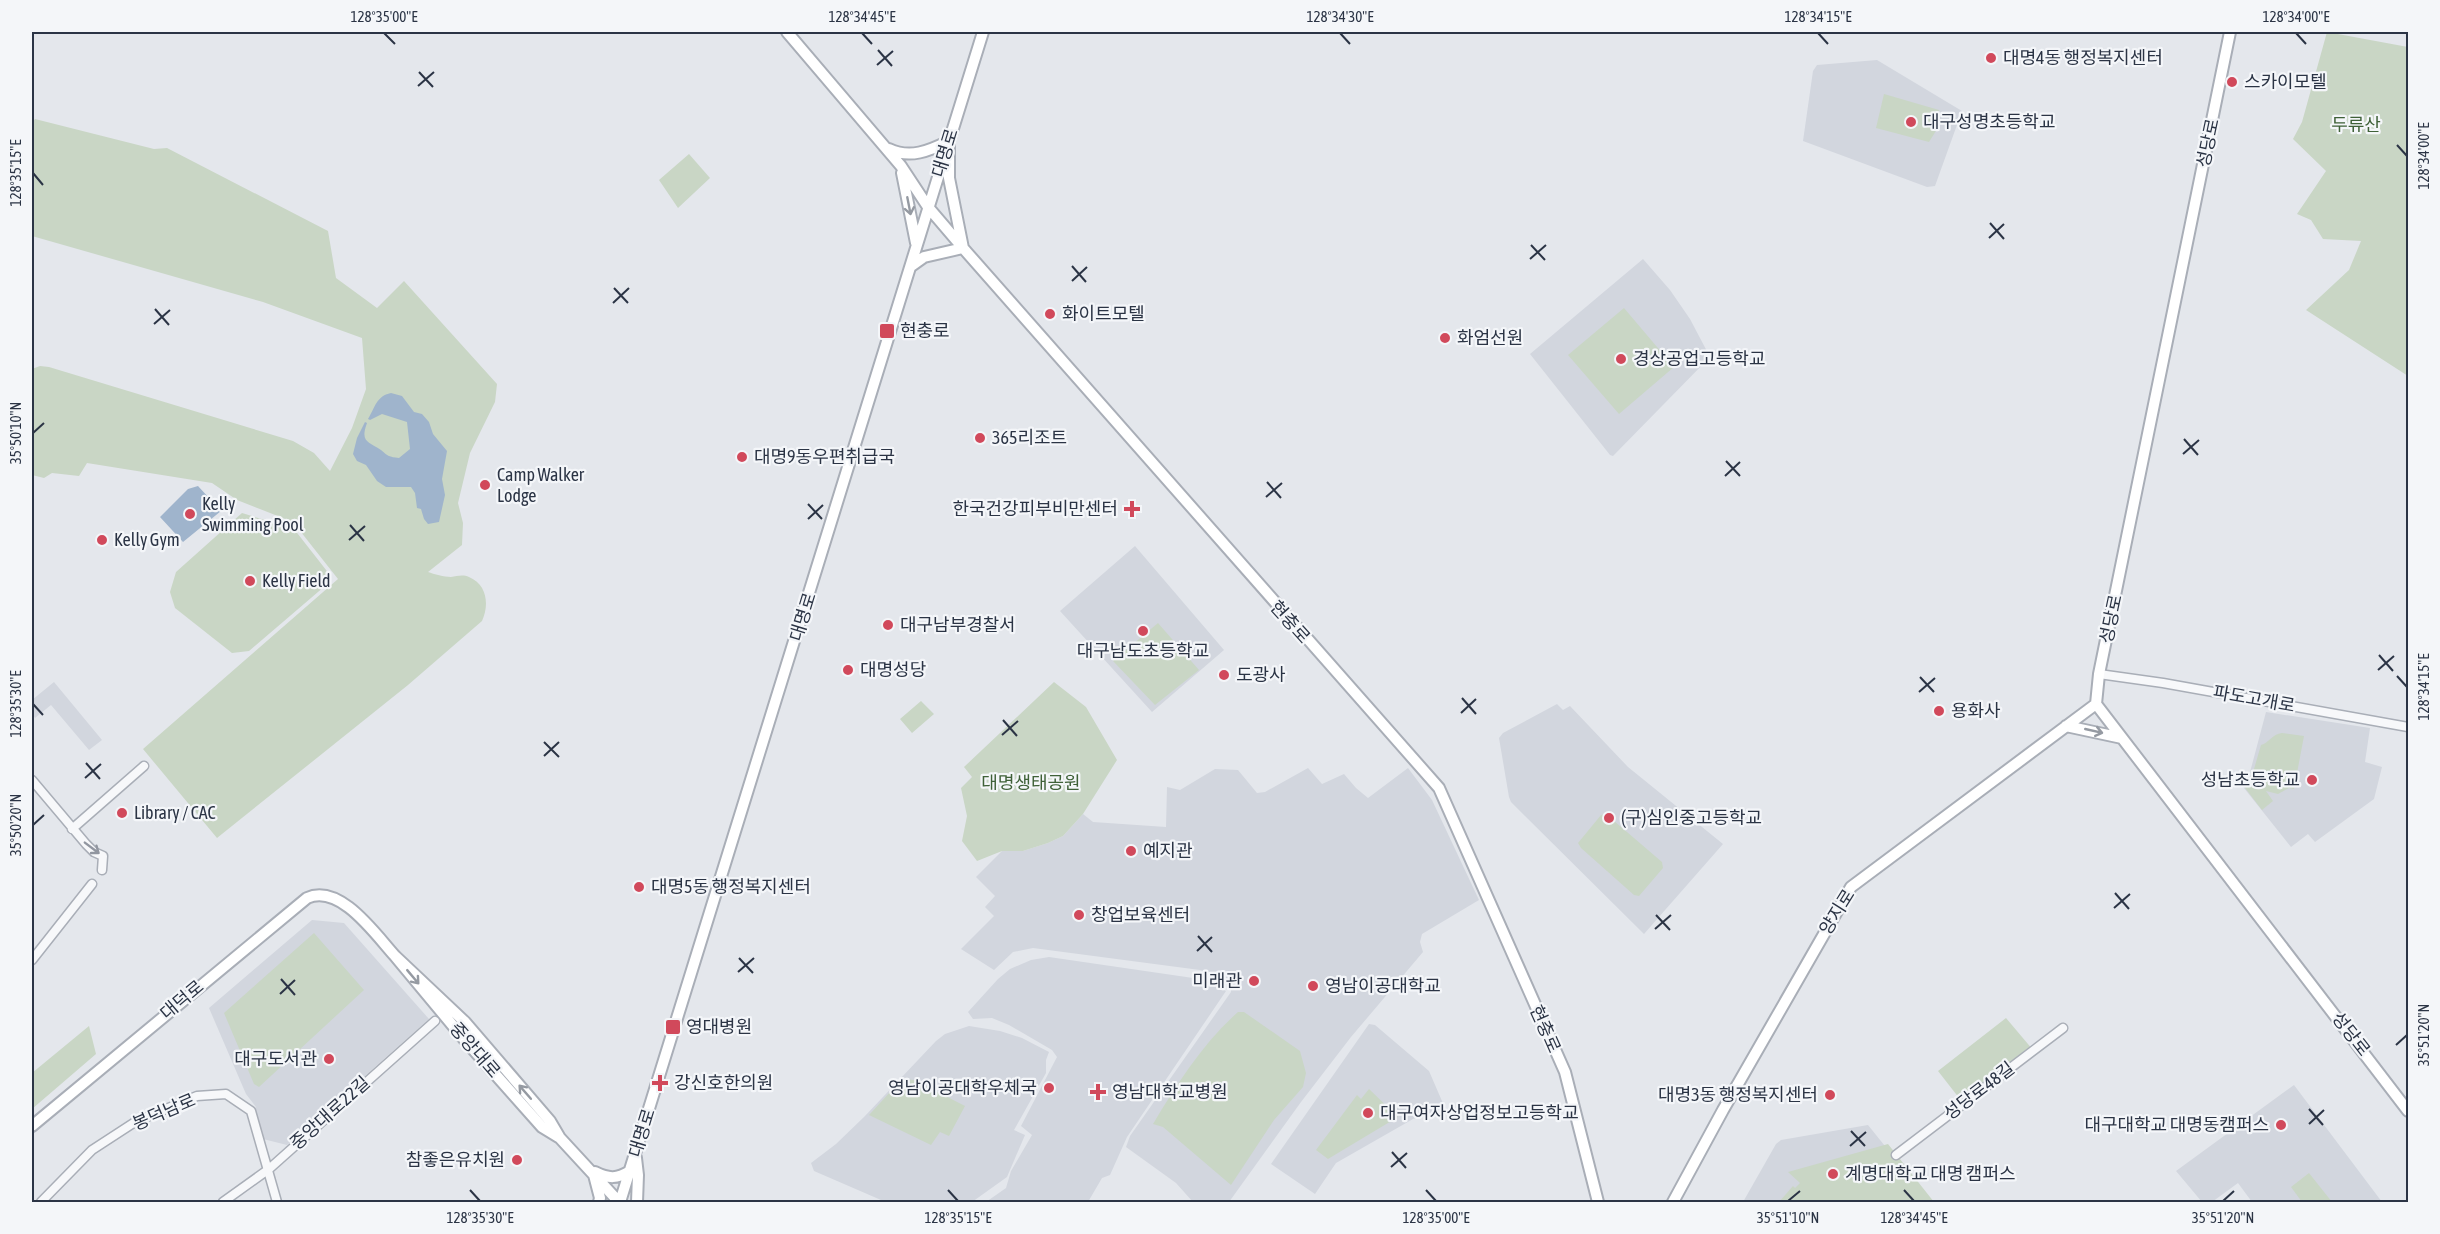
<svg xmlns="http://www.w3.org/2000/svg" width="2440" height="1234" font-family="'Asap Condensed','Noto Sans KR',sans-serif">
<rect width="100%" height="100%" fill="#e4e7ec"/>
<path fill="#d2d6de" d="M1877 60 1962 111 1935 186 1927 187 1803 141 1813 71 1817 65Z
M1643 259 1670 290 1690 319 1710 357 1613 456 1610 455 1530 354Z
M1135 546 1224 650 1152 712 1060 611Z
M54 682 102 740 89 750 51 705 35 718 32 713V700Z
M1557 704 1563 710 1570 706 1628 767 1723 844 1644 934 1511 802 1509 797 1499 738 1503 733Z
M2266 712 2370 728 2365 762 2382 767 2374 799 2315 842 2308 834 2291 847 2240 783 2249 776Z
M1308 768 1322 784 1344 774 1356 788 1368 798 1408 768 1432 800 1479 900 1422 934 1420 942 1423 952 1351 1037 1301 1102 1229 1202H1193L1176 1183 1126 1147 1130 1136 1231 992V980L1200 970 1033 948 1013 952 994 970 961 949 994 916 985 907 995 896 976 877 1002 851H1023L1048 843 1063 836 1083 814 1093 822 1166 827 1167 787 1180 790 1215 769 1238 770 1257 793 1265 792Z
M312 920 344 923 429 1019 287 1145 263 1139 254 1113 256 1107 246 1094 209 1008Z
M1049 957 1193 978 1226 991 1127 1137 1110 1175 1102 1178 1088 1202H986L1006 1188 1011 1171 1032 1135 1021 1126 1057 1057 1052 1050 1009 1025 992 1018 973 1019 968 1012 998 979 1010 969 1031 960Z
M1369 1024 1375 1025 1429 1071 1445 1108 1413 1119 1336 1163 1315 1194 1271 1164Z
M969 1026 1000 1031 1022 1038 1049 1052 1046 1060V1073L1014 1130 1025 1135 1007 1177 972 1202H896L890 1200H881L814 1171 811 1163 836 1144 864 1117 936 1041 945 1034Z
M2294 1085 2382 1202H2252L2238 1183 2212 1202H2202L2176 1171Z
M1868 1125 1930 1202H1743L1776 1144 1781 1140Z"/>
<path fill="#c9d6c5" d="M2327 32 2408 47V376L2306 310 2349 270 2361 241 2323 239 2311 220 2297 214 2326 171 2293 139 2302 122Z
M1884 94 1939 110V126L1929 142 1876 128Z
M35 119 154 149 167 148 328 231 336 278 377 308 404 281 497 384 495 402 470 453 458 503 463 523 462 545 428 572C434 574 444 577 451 577 457 576 463 574 469 577 488 585 489 606 482 621L408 685 217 838 143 749 338 579 293 522 237 500 212 483 87 463 79 476 52 473 44 478 32 475V369L40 366 49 367 293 441 314 453 330 471 352 428 366 389 362 338 263 302 32 236V123Z
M689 154 710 178 678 208 659 180Z
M1624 308 1674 367 1619 414 1568 355Z
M242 513 294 529 330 575 325 586 249 651 232 653 175 608 170 592 176 572Z
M1158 623 1199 670 1155 705 1113 661Z
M1054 682 1086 707 1117 760 1083 814 1063 836 1048 843 1023 851H1002L977 861 962 841 967 816 961 788 972 777 964 767Z
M921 701 934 714 912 733 900 719Z
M2282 733 2304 736 2294 789 2289 788 2278 794 2266 791 2273 801 2262 810 2242 784 2252 776 2261 745C2269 743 2272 734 2282 733Z
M1606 814 1662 862 1663 868 1639 896 1634 895 1581 848 1578 843 1601 815Z
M314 933 364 990 259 1087 254 1084 224 1013Z
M1238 1012H1244L1300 1051 1306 1073 1303 1087 1274 1120 1231 1185 1163 1127 1153 1124C1177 1084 1203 1043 1238 1012Z
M2006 1018 2033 1050 1963 1103 1938 1071Z
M89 1026 96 1054 32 1109V1073Z
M902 1079 914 1080 965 1106 949 1136 940 1132 931 1145 869 1115Z
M1369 1089 1398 1117 1328 1159 1316 1150 1357 1095 1361 1099Z
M1888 1144 1934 1202H1779L1793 1186 1795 1188 1800 1183 1788 1172Z
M2309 1173 2332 1202H2302L2291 1187Z"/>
<path fill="#9fb4cc" d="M391 393 402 396 414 412 422 414 429 422 433 434 447 451 442 479 445 495 439 522 428 524 424 519 421 509 417 508 415 493 411 487H386L377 481 366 465 357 461 353 454 357 438 365 422 367 423C360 442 368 441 381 450 388 456 389 457 399 458L410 449 407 422 382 414 370 420 368 419C375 408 376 396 391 393Z
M198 486 221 511 183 542 160 517 188 489Z"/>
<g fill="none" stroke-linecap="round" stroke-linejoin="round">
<g stroke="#a9aeb7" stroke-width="11">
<path id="tertiary" d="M2099 674 2163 683 2408 727
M32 780 86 844 94 852 103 856 102 870
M72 829 144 766
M32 960 92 884
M1896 1155 2063 1028
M41 1202 92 1150 135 1122 197 1096 226 1094 251 1111 277 1202
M223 1202 269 1169 435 1021"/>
</g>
<g stroke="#a9aeb7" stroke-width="14">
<path id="secondary" d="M787 32 901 166 928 207 963 248 1439 788 1565 1072 1598 1202
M2230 32 2099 674 2096 704 2408 1111
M889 149C910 159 929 151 949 141V178L963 248 924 257 910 267
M902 173 916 243
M2066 726 2122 738
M32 1126 307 898C340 883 375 934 395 956
M560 1138 542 1127 464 1039 395 956 465 1022 550 1121 560 1138 619 1202
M636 1158 638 1175 637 1202
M595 1172C609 1179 617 1179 630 1171
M594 1175 600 1198 599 1202
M620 1202 983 32
M1673 1202 1723 1110 1851 887 2096 704"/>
</g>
<use href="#tertiary" stroke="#f7f8fa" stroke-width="8"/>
<use href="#secondary" stroke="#fff" stroke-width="10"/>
</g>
<defs><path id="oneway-shaft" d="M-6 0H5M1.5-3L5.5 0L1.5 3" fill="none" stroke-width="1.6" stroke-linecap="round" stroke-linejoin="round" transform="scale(1.5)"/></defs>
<g stroke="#959aa2">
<use href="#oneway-shaft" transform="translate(909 206) rotate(79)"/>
<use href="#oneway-shaft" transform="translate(2094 731) rotate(13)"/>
<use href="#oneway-shaft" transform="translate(413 977) rotate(50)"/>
<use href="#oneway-shaft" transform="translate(525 1092) rotate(-131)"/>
</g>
<use stroke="#9196a0" href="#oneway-shaft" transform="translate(92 848) rotate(37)"/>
<path fill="none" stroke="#2b3445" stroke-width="2" d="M384 33 395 44M862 33 872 44M1340 33 1350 44M1818 33 1828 44M2296 33 2306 44M878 50 892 66M877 65 893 51M419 72 433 87M418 86 434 72M2397 145 2407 156M33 173 43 185M1990 223 2004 239M1989 238 2004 224M1531 245 1545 260M1530 259 1546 245M1072 266 1086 282M1072 281 1087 267M614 288 628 303M613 303 629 288M155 309 169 325M154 324 170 310M33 433 44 423M2184 439 2198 455M2183 454 2199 440M1726 461 1740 476M1725 476 1740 462M1267 482 1281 498M1266 497 1282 483M808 504 822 519M808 519 823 505M350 525 364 541M349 540 365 526M2379 655 2393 671M2378 670 2394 656M2397 676 2407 687M1920 677 1934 692M1919 692 1935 678M1462 698 1476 714M33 704 43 715M1461 713 1476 699M1003 720 1017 736M1002 735 1018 721M544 742 559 757M544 756 559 742M86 763 100 779M85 778 101 764M33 825 44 815M2115 893 2129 909M2114 908 2130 894M1656 915 1670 930M1655 929 1671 915M1198 936 1212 952M1197 951 1212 937M739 958 753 973M738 972 754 958M281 979 295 995M280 994 295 980M2396 1045 2407 1035M2309 1109 2323 1125M2309 1124 2324 1110M1851 1131 1865 1146M1850 1146 1866 1132M1392 1152 1406 1168M1391 1167 1407 1153M470 1190 480 1201M948 1190 958 1201M1426 1190 1436 1201M1904 1190 1914 1201M1788 1201 1800 1191M2223 1201 2234 1191"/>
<g fill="#d1495b" stroke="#f4f6f9" stroke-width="2">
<circle cx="1991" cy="58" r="6"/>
<circle cx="2232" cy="82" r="6"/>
<circle cx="1911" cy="122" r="6"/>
<circle cx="1050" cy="314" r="6"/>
<rect x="879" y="323" width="16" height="16" rx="3"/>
<circle cx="1445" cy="338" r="6"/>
<circle cx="1621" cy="359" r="6"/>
<circle cx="980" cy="438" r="6"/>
<circle cx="742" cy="457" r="6"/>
<circle cx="485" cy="485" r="6"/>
<path d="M1129 500h6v6h6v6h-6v6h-6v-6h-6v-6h6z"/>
<circle cx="190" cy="514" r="6"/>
<circle cx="102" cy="540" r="6"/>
<circle cx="250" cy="581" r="6"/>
<circle cx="888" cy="625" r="6"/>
<circle cx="1143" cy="631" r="6"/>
<circle cx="848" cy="670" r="6"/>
<circle cx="1224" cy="675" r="6"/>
<circle cx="1939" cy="711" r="6"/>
<circle cx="2312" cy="780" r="6"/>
<circle cx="122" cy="813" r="6"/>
<circle cx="1609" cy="818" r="6"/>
<circle cx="1131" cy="851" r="6"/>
<circle cx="639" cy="887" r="6"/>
<circle cx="1079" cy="915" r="6"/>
<circle cx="1254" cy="981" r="6"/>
<circle cx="1313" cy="986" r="6"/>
<rect x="665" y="1019" width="16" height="16" rx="3"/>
<circle cx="329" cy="1059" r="6"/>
<path d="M657 1074h6v6h6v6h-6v6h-6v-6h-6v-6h6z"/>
<circle cx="1049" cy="1088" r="6"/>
<path d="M1095 1083h6v6h6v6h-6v6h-6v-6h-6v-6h6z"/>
<circle cx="1830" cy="1095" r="6"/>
<circle cx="1368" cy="1113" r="6"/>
<circle cx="2281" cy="1125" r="6"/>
<circle cx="517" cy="1160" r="6"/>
<circle cx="1833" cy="1174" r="6"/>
</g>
<g text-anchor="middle" stroke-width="4.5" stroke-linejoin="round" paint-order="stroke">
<g font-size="18" fill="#2b3445" stroke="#f4f6f9" text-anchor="start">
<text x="2003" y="64">대명4동 행정복지센터</text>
<text x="2244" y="88">스카이모텔</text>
<text x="1923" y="128">대구성명초등학교</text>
<text x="1062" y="320">화이트모텔</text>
<text x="900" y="337">현충로</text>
<text x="1457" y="344">화엄선원</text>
<text x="1633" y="365">경상공업고등학교</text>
<text x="992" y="444">365리조트</text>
<text x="754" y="463">대명9동우편취급국</text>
<text x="497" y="481">Camp Walker<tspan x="497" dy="21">Lodge</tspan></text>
<text x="202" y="510">Kelly<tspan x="202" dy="21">Swimming Pool</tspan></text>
<text x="1118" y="515" text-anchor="end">한국건강피부비만센터</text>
<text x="114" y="546">Kelly Gym</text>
<text x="262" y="587">Kelly Field</text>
<text x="900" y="631">대구남부경찰서</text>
<text x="1143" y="657" text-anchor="middle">대구남도초등학교</text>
<text x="860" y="676">대명성당</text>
<text x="1236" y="681">도광사</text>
<text x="1951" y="717">용화사</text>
<text x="2300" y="786" text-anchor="end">성남초등학교</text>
<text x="134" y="819">Library / CAC</text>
<text x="1621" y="824">(구)심인중고등학교</text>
<text x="1143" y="857">예지관</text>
<text x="651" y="893">대명5동 행정복지센터</text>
<text x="1091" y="921">창업보육센터</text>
<text x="1242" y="987" text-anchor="end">미래관</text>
<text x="1325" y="992">영남이공대학교</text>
<text x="686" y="1033">영대병원</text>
<text x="317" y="1065" text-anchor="end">대구도서관</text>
<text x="674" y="1089">강신호한의원</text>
<text x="1037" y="1094" text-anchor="end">영남이공대학우체국</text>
<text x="1112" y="1098">영남대학교병원</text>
<text x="1818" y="1101" text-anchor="end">대명3동 행정복지센터</text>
<text x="1380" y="1119">대구여자상업정보고등학교</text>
<text x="2269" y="1131" text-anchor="end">대구대학교 대명동캠퍼스</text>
<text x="505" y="1166" text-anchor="end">참좋은유치원</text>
<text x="1845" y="1180">계명대학교 대명 캠퍼스</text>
</g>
<g font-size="18" fill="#3f6138" stroke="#f4f6f9">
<text x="2356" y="131">두류산</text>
<text x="1031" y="789">대명생태공원</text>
</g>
<g font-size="18" fill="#2b3445" stroke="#f4f6f9">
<text transform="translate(2208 143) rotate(-78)" y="6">성당로</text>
<text transform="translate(945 153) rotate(-73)" y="6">대명로</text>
<text transform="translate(803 617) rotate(-73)" y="6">대명로</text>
<text transform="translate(2111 619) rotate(-78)" y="6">성당로</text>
<text transform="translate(1290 622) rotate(48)" y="6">현충로</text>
<text transform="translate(2254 699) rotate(10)" y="6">파도고개로</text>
<text transform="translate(1837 912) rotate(-58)" y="6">양지로</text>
<text transform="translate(182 1000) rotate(-40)" y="6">대덕로</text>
<text transform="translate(1545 1029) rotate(66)" y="6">현충로</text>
<text transform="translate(2351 1034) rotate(52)" y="6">성당로</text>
<text transform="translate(475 1050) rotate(49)" y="6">중앙대로</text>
<text transform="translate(1979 1091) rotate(-37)" y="6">성당로48길</text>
<text transform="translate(164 1112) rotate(-23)" y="6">봉덕남로</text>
<text transform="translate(330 1113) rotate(-42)" y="6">중앙대로22길</text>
<text transform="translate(642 1133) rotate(-73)" y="6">대명로</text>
</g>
</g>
<rect width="2440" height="1234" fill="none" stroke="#f4f6f9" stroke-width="66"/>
<rect x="33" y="33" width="2374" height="1168" fill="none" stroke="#2b3445" stroke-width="2"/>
<g font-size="15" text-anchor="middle" fill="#2b3445">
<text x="384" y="22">128°35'00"E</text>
<text x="862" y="22">128°34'45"E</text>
<text x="1340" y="22">128°34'30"E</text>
<text x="1818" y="22">128°34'15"E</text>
<text x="2296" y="22">128°34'00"E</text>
<text transform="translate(2424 156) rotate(-90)" y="5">128°34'00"E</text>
<text transform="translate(16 173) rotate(-90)" y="5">128°35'15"E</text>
<text transform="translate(16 433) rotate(-90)" y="5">35°50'10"N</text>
<text transform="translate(2424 687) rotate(-90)" y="5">128°34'15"E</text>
<text transform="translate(16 704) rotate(-90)" y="5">128°35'30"E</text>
<text transform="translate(16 825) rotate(-90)" y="5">35°50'20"N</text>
<text transform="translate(2424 1035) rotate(-90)" y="5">35°51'20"N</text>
<text x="480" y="1223">128°35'30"E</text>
<text x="958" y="1223">128°35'15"E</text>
<text x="1436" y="1223">128°35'00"E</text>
<text x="1788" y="1223">35°51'10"N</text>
<text x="1914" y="1223">128°34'45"E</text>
<text x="2223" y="1223">35°51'20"N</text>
</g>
</svg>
